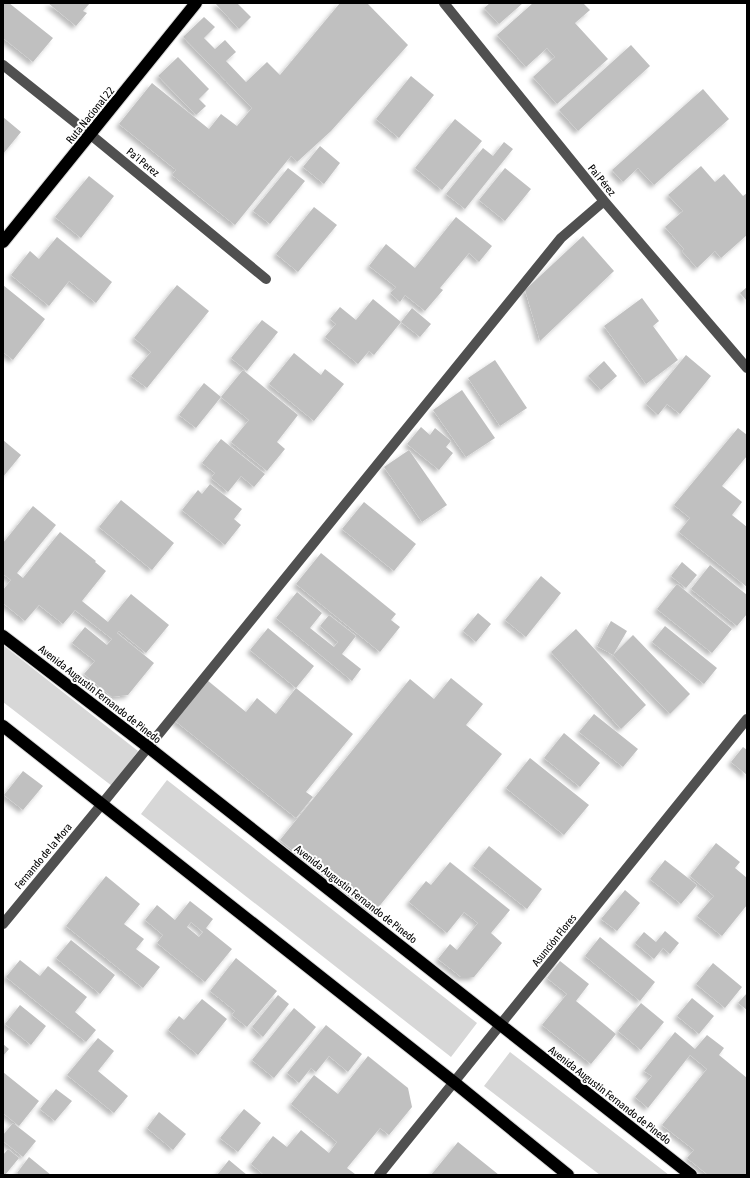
<svg xmlns="http://www.w3.org/2000/svg" width="750" height="1178" font-family="'Asap Condensed',sans-serif">
<defs>
<filter id="shadow"><feDropShadow dx="-3.5" dy="3.5" stdDeviation="2" flood-color="#0004"/></filter>
</defs>
<rect width="100%" height="100%" fill="#fff"/>
<path fill="#d7d7d7" d="M3 645 138 751 112 786 3 702Z
M167 780 477 1023 451 1057 141 814Z
M510 1052 669 1175H600L484 1086Z"/>
<path fill="#c0c0c0" filter="url(#shadow)" d="M3 3H9L53 38 33 62 3 38Z
M48 3H90L83 11 87 13 76 26Z
M215 3H237L251 17 239 29Z
M340 3H367L408 45 331 131 297 162 291 156 235 225 172 175 176 170 119 124 152 83 209 129 221 114 237 126 252 108 183 37 204 17 215 27 204 38 215 49 225 40 236 52 226 61 246 82 267 62 280 75Z
M490 3H523L499 24 484 8Z
M533 3H583L590 10 575 23 608 59 557 104 533 77 555 57 547 48 526 67 497 35Z
M631 45 650 66 578 131 559 110Z
M178 57 209 89 199 99 206 106 196 115 158 76Z
M411 76 434 95 399 138 376 119Z
M703 89 729 119 654 185 638 168 623 182 612 170Z
M3 117 21 132 3 154Z
M455 119 482 141 442 190 415 168Z
M504 142 513 149 465 209 446 194 483 148 493 156Z
M320 146 340 163 324 184 303 167Z
M701 166 715 182 724 174 743 196 747 193V235L721 258 715 251 697 268 682 251 684 249 665 227 683 211 668 195Z
M288 168 305 181 270 224 253 211Z
M505 168 531 189 505 221 479 200Z
M89 176 114 196 81 238 55 217Z
M314 207 337 225 298 272 276 254Z
M456 217 492 246 479 262 469 253 440 288 443 290 425 311 405 295 400 302 390 293 396 287 369 266 386 244 415 268Z
M583 236 614 271 540 341 525 290Z
M57 237 112 282 96 303 69 281 49 306 11 275 30 251 39 259Z
M3 285 45 319 13 360 3 352Z
M177 285 209 311 147 388 131 376 151 352 134 338Z
M747 287V301L740 293Z
M642 298 659 321 653 326 678 360 646 384 604 326Z
M373 299 401 322 374 355 369 351 358 364 325 337 336 324 330 319 340 307 356 320Z
M412 308 431 324 420 337 401 322Z
M262 320 278 332 247 371 231 358Z
M294 353 321 375 325 369 344 384 314 421 269 384Z
M686 355 711 376 680 414 667 404 658 415 646 404Z
M495 360 527 408 500 426 468 378Z
M604 361 617 376 601 390 588 376Z
M243 370 298 415 277 442 285 449 267 471 231 442 249 420 221 397Z
M204 383 221 397 196 428 179 415Z
M462 390 495 438 466 457 433 410Z
M421 427 430 435 435 428 451 441 446 447 453 453 439 470 407 444Z
M738 428 747 435V456L722 486 742 502 732 515 747 527V587L679 532 690 518 674 505Z
M221 439 265 474 254 487 241 476 228 492 211 478 215 473 202 463Z
M3 440 21 455 3 477Z
M409 450 447 505 422 522 384 467Z
M210 484 242 509 234 519 241 525 225 545 182 510 198 490 202 494Z
M121 500 174 543 152 570 99 527Z
M364 502 416 544 394 571 342 529Z
M33 506 56 525 17 573 23 578 60 532 96 561 95 562 106 571 82 601 108 622 131 594 169 625 146 653 119 631 117 633 154 663 128 695 112 697 84 674 95 661 72 643 85 627 107 645 112 639 75 610 63 624 39 605 25 621 3 603V590L11 580 3 574V543Z
M321 553 396 614 391 620 400 627 380 652 296 584Z
M682 562 697 575 686 588 671 576Z
M710 565 747 595V614L737 626 691 589Z
M541 576 561 593 526 637 505 620Z
M677 584 732 629 712 653 657 609Z
M297 592 322 613 310 628 334 647 338 642 320 626 329 615 356 636 342 654 361 669 352 681 276 618Z
M478 613 491 624 476 642 463 631Z
M611 621 627 631 613 655 597 646Z
M665 626 717 668 704 684 652 642Z
M268 628 314 666 296 688 250 650Z
M576 629 646 705 621 729 551 652Z
M633 635 690 694 670 714 613 655Z
M451 678 483 704 466 725 502 754 373 914 280 840 410 679 434 699Z
M207 680 246 712 257 698 276 714 296 688 353 734 306 792 313 797 296 818 174 720Z
M594 714 638 749 623 767 579 732Z
M564 733 600 763 580 787 544 758Z
M743 747 747 750V775L731 762Z
M530 758 589 805 564 835 506 788Z
M23 771 43 786 23 810 4 795Z
M716 843 740 862 735 868 747 878V905L722 936 697 916 714 896 690 876Z
M489 846 542 889 527 909 473 866Z
M665 860 697 885 681 904 650 879Z
M450 862 510 910 491 933 502 943 474 977H461L438 959 450 944 457 950 478 923 464 912 447 933 409 902 426 881 431 885Z
M106 876 140 904 124 924 144 939 136 949 160 967 143 988 66 926Z
M625 890 640 903 617 931 601 919Z
M190 901 213 919 203 932 191 922 187 927 199 937 206 928 232 949 205 982 157 943 163 935 145 920 157 905 175 920Z
M665 931 679 943 670 954 663 948 654 959 635 943 644 932 656 942Z
M600 937 655 982 640 1001 585 956Z
M71 940 115 975 100 994 56 958Z
M236 958 277 991 247 1027 232 1015 235 1011 210 991Z
M20 960 40 976 48 966 87 997 75 1012 96 1030 86 1042 6 977Z
M560 961 589 984 576 1001 616 1034 591 1064 542 1025 567 994 547 978Z
M713 963 742 987 725 1008 696 984Z
M747 993V1010L738 1003Z
M278 995 289 1004 263 1037 252 1027Z
M692 998 714 1016 699 1034 677 1016Z
M202 999 227 1019 198 1055 168 1030 179 1016 184 1020Z
M641 1003 664 1022 641 1050 618 1031Z
M20 1005 46 1026 31 1045 5 1024Z
M294 1008 316 1027 274 1078 252 1060Z
M326 1025 362 1054 348 1072 329 1056 316 1072 311 1068 299 1083 287 1073Z
M675 1032 695 1049 707 1035 724 1048 719 1055 747 1078V1175H708L687 1158 694 1150 662 1125 707 1069 690 1055 648 1108 635 1097 652 1076 644 1071Z
M98 1038 114 1051 98 1071 128 1096 114 1113 67 1075Z
M3 1044 9 1049 3 1056Z
M368 1056 408 1088 412 1107 389 1135 380 1128 347 1168 355 1174 353 1175H264L251 1164 273 1136 287 1147 301 1130 329 1153 337 1142 291 1104 314 1075 338 1094Z
M3 1072 39 1101 19 1126 3 1113Z
M56 1089 72 1101 55 1121 40 1109Z
M244 1109 261 1123 238 1152 220 1138Z
M159 1112 186 1134 173 1150 147 1128Z
M13 1123 36 1141 23 1157 3 1141V1135Z
M458 1142 499 1175H431Z
M8 1149 19 1158 5 1175H3V1155Z
M29 1157 51 1175H19L17 1173Z
M229 1160 247 1175H217Z"/>
<g fill="none" stroke-linecap="round" stroke-linejoin="round">
<g stroke="#dbdbdb" stroke-width="14">
<path id="highway" d="M3 242 196 3
M3 636 148 747 691 1175
M3 726 455 1083 568 1175"/>
</g>
<path stroke="#505050" stroke-width="10" d="M444 3 604 201 747 368
M3 65 91 135 266 279
M3 924 102 804 561 238 604 201
M379 1175 747 719"/>
<use href="#highway" stroke="#000" stroke-width="12"/>
</g>
<g text-anchor="middle" stroke-width="4" stroke-linejoin="round" paint-order="stroke">
<g font-size="11" fill="#000" stroke="#fff">
<text transform="translate(90 115) rotate(-51)" y="4">Ruta Nacional 22</text>
<text transform="translate(143 162) rotate(39)" y="4">Pa'i Perez</text>
<text transform="translate(602 180) rotate(51)" y="4">Pai Pérez</text>
<text transform="translate(100 694) rotate(38)" y="4">Avenida Augustín Fernando de Pinedo</text>
<text transform="translate(43 856) rotate(-50)" y="4">Fernando de la Mora</text>
<text transform="translate(356 894) rotate(38)" y="4">Avenida Augustín Fernando de Pinedo</text>
<text transform="translate(554 940) rotate(-51)" y="4">Asunción Flores</text>
<text transform="translate(610 1095) rotate(38)" y="4">Avenida Augustín Fernando de Pinedo</text>
</g>
</g>
<rect width="750" height="1178" fill="none" stroke="#000000" stroke-width="8"/>
</svg>
